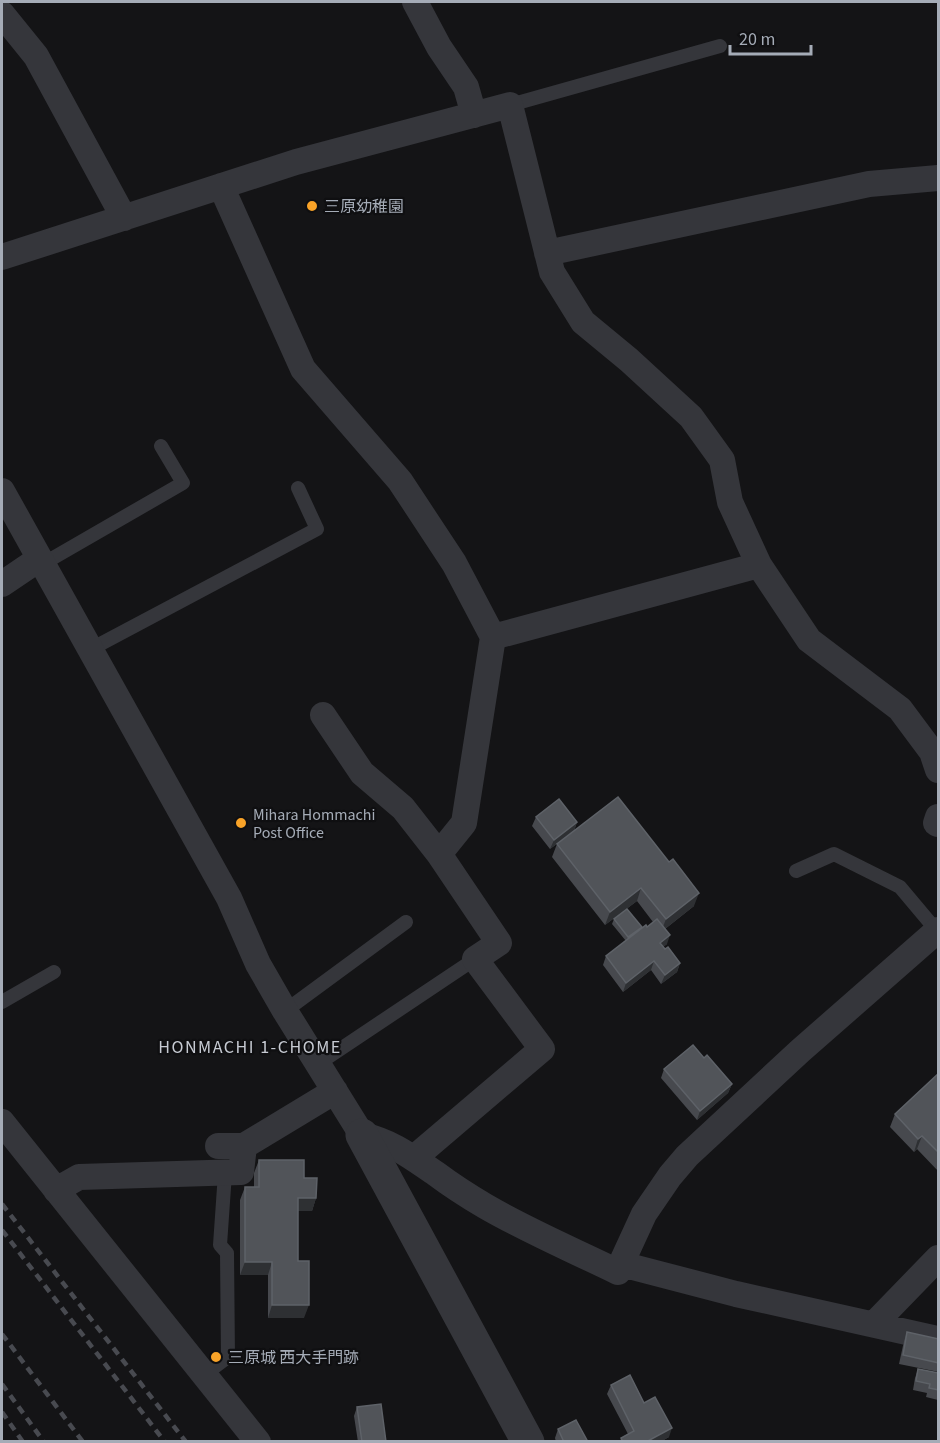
<svg xmlns="http://www.w3.org/2000/svg" width="940" height="1443" font-family="'Source Sans 3','Noto Sans JP',sans-serif">
<rect width="100%" height="100%" fill="#141416"/>
<g fill="none" stroke-linecap="round" stroke-linejoin="round">
<path stroke="#35363b" stroke-width="14" d="M510 105 720 46
M39 559 53 558 183 483 161 446
M91 649 317 529 298 488
M796 871 834 854 900 887 937 931
M2 1002 54 972
M285 1011 406 922
M318 1064 475 959
M204 1375 228 1357 227 1253 220 1245 225 1173"/>
<path stroke="#35363b" stroke-width="26" d="M415 2 439 47 466 87 474 115
M2 14 36 56 124 218
M221 186 303 369 400 481 454 563 493 637 464 823 439 854
M547 253 869 184 938 178
M2 257 296 162 510 105 552 272 583 322 629 360 691 417 722 460 730 502 759 565 809 640 900 709 932 752 938 770
M2 491 229 898 258 964 285 1011 362 1135C392 1142 410 1156 435 1173 451 1185 468 1196 485 1206 528 1231 573 1250 618 1272L621 1264 736 1294 938 1339
M2 584 39 559
M493 637 759 565
M323 715 362 773 403 808 439 854 499 943 475 959 542 1049 414 1158
M938 817 936 823 938 824
M2 1122 258 1442
M218 1146H244L335 1091
M56 1190 79 1177 241 1172 244 1146
M621 1264 644 1214 670 1176 687 1156 800 1051 938 930
M874 1324 938 1258"/>
<path stroke="#35363b" stroke-width="33" d="M362 1135 528 1442"/>
<path stroke="#484a50" stroke-width="4.5" stroke-dasharray="8 6" stroke-linecap="butt" d="M2 1204 186 1442
M2 1230 165 1442
M2 1334 83 1442
M2 1384 44 1442
M2 1412 23 1442"/>
</g>
<path fill="#47494e" d="M536 817 577 822 574 831 550 849 532 826Z
M557 844 694 906 665 929 667 944 663 947 680 963 677 972 661 984 651 970 623 992 603 965 606 956 626 941 612 924 614 919 641 929 647 927 653 922 637 901 605 925 552 857Z
M704 1058 732 1084 728 1093 697 1120 661 1078 664 1069Z
M939 1073V1172L917 1149 914 1152 890 1127 895 1114Z
M259 1160 304 1178 316 1198 312 1211H298V1261L304 1318H268V1275H240V1200L245 1187H254V1173Z
M907 1332 939 1339V1372L899 1364 904 1341Z
M918 1369 939 1373V1408H937L938 1400 926 1397 927 1393 913 1390 915 1378Z
M611 1385 644 1403 669 1437 660 1442H620L621 1438 628 1434 607 1394Z
M357 1407 386 1442H358L354 1416Z
M558 1429 588 1442H556L555 1438Z"/>
<path fill="#2e3033" d="M577 822 574 831 550 849 554 840Z
M641 888 637 901 605 925 610 912Z
M699 893 694 906 661 932 666 919Z
M670 935 667 944 657 952 660 943Z
M654 961 651 970 623 992 626 983Z
M680 963 677 972 661 984 665 975Z
M732 1084 728 1093 697 1120 700 1111Z
M922 1136 917 1149 914 1152 918 1139Z
M298 1198H316L312 1211H293Z
M245 1262H272L268 1275H240Z
M272 1305H309L304 1318H268Z
M672 1428 669 1437 660 1442H646Z"/>
<path fill="#515459" stroke="#5e6268" stroke-width="1.5" d="M618 797 669 862 673 859 699 893 666 919 641 888 610 912 557 844Z
M559 799 577 822 554 840 536 817Z
M627 909 642 927 628 937 614 919Z
M657 919 670 935 660 943 665 949 668 947 680 963 665 975 654 961 626 983 606 956 646 925 647 927Z
M693 1045 704 1058 707 1055 732 1084 700 1111 664 1069Z
M939 1073V1153L922 1136 918 1139 895 1114Z
M259 1160H304V1178H317L316 1198H298V1261H309V1305H272V1262H245V1187H259Z
M907 1332 939 1339V1363L903 1355Z
M918 1369 939 1373V1390L929 1388 930 1384 916 1381Z
M630 1375 644 1403 655 1397 672 1428 646 1442H623L621 1438 634 1431 611 1385Z
M381 1404 386 1442H362L357 1407Z
M576 1420 588 1442H564L558 1429Z"/>
<g fill="#f9a328" stroke="#0f0f11" stroke-width="2">
<circle cx="312" cy="206" r="6"/>
<circle cx="241" cy="823" r="6"/>
<circle cx="216" cy="1357" r="6"/>
</g>
<g text-anchor="middle" stroke-width="4.5" stroke-linejoin="round" paint-order="stroke">
<g font-size="16" fill="#a5acb7" stroke="#0f0f11" text-anchor="start">
<text x="324" y="212">三原幼稚園</text>
<text x="253" y="820">Mihara Hommachi<tspan x="253" dy="18">Post Office</tspan></text>
<text x="228" y="1363">三原城 西大手門跡</text>
</g>
<g font-size="18" letter-spacing="1.5" fill="#c6cad2" stroke="#0f0f11">
<text x="250" y="1053">HONMACHI 1-CHOME</text>
</g>
</g>
<rect width="940" height="1443" fill="none" stroke="#a5acb7" stroke-width="6"/>
<path d="M730 45v9h81v-9" fill="none" stroke="#a5acb7" stroke-width="3"/>
<text x="739" y="45" font-size="18" fill="#a5acb7" stroke="#0f0f11" stroke-width="4.5" paint-order="stroke">20 m</text>
</svg>
